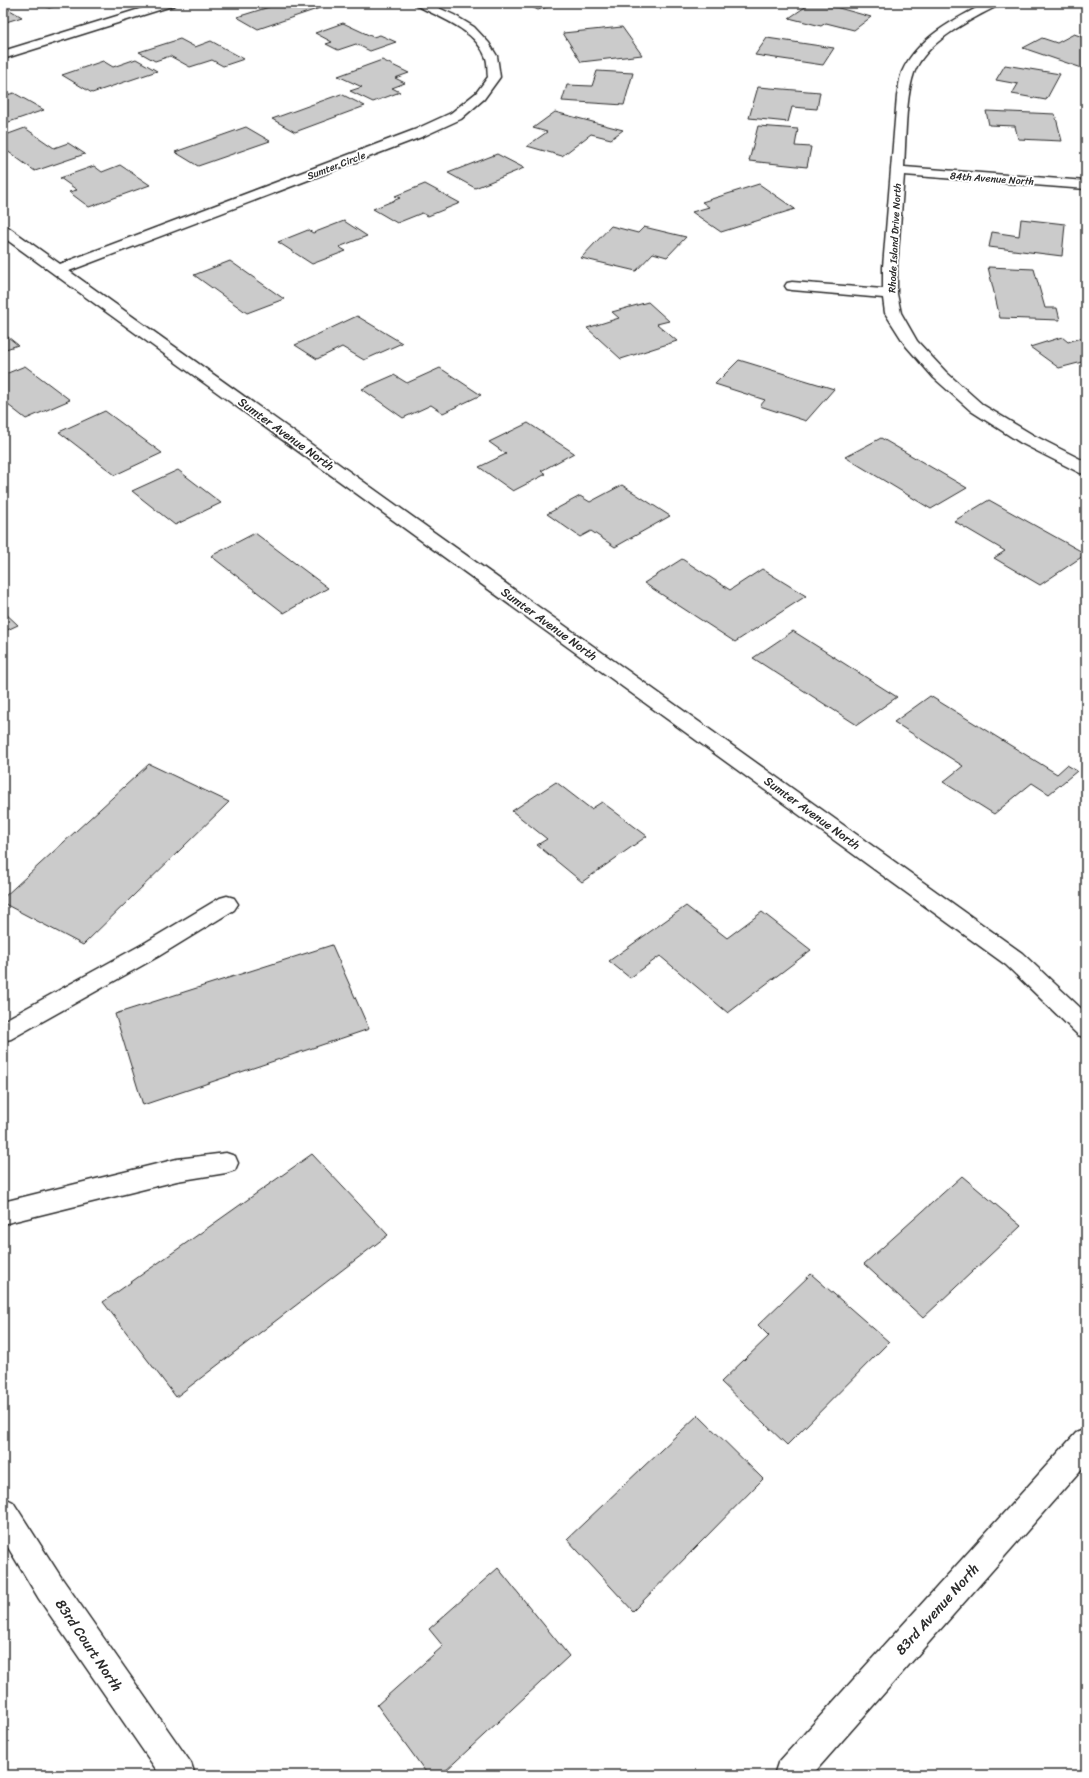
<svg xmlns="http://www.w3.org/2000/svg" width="1089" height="1778" font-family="Sriracha,sans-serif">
<rect width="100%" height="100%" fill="#fff"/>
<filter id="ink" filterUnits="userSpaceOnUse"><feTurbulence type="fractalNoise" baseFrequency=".025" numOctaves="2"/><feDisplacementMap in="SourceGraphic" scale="8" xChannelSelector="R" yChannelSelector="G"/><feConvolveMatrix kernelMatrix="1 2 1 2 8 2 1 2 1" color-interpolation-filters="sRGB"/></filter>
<g filter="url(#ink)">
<path fill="#cbcbcb" stroke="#2b2b2b" d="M39 3H67L49 8Z
M282 3H315L323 7 258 29 237 17Z
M523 3H560L538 10Z
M811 3H821L871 17 854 30 826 23 821 26 789 18Z
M3 6 22 17 3 23Z
M343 23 373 37 380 35 396 42 370 51 356 44 338 50 326 44 332 42 315 33Z
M622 27 642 55 581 62 563 33Z
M1074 34 1086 38V66L1082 68 1023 48 1042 38 1057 43Z
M767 38 834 48 823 65 755 55Z
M180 39 195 47 211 41 244 59 223 66 212 60 190 67 170 56 155 61 139 52Z
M136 59 157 71 92 93 62 75 103 61 113 67Z
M382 60 409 73 395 78 405 83 392 88 400 92 373 102 350 91 362 87 338 76Z
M1005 65 1060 74 1046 100 1012 94 1018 84 996 80Z
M597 71 633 73 624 105 562 101 567 85 592 86Z
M758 87 820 92 817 109 792 107 788 122 749 118Z
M14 93 44 110 9 122 3 119V96Z
M341 94 365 106 295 132 272 119Z
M986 111 1055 114 1062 141 1018 139 1015 126 989 125Z
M555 112 623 130 611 139 591 134 562 156 527 146 547 132 533 128Z
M758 126 798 129 795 146 811 147 807 167 749 161Z
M246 127 270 141 198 166 175 152Z
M25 128 54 148 68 143 85 154 35 171 3 148V136Z
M497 154 524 168 475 188 448 173Z
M120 165 150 185 89 207 69 192 77 190 60 178 94 166 102 172Z
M425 184 460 203 428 216 422 213 397 223 373 209 400 198 395 196Z
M759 184 795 209 721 232 692 212 709 207 702 202Z
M1021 219 1065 224 1062 256 989 247 992 232 1019 236Z
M344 221 367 236 339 247 346 251 312 264 278 242 308 230 313 233Z
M611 226 638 233 644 227 686 237 667 257 653 253 636 271 581 258Z
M230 261 284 299 247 313 194 275Z
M988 267 1034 269 1045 308H1057L1060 320 1000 318Z
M648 302 669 321 657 324 677 341 621 359 587 328 619 318 612 312Z
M357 316 402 343 364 360 342 347 317 359 295 345Z
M3 333 18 345 3 350Z
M1086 336V361L1059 368 1030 347 1062 337 1068 342Z
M739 360 834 389 806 421 760 406 765 400 715 384Z
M25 366 70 400 26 419 3 401V375Z
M440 368 481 395 443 413 431 405 403 418 362 389 394 375 407 383Z
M105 411 162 453 115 475 59 432Z
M528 423 574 453 541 471 546 474 513 491 479 467 506 454 489 442Z
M881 438 967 488 931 509 845 457Z
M178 470 221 503 175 525 132 491Z
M622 485 670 516 615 547 591 531 580 537 547 514 580 496 590 502Z
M989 500 1086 554 1040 585 994 558 1005 551 954 521Z
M255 533 328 588 284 613 211 556Z
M682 559 730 590 762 569 806 596 735 642 644 583Z
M3 611 18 625 3 632Z
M793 631 897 697 857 725 753 658Z
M930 696 1057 774 1067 765 1077 771 1049 794 1032 783 994 814 943 782 963 766 894 722Z
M149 764 229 802 83 945 3 903V898Z
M556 782 591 809 602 802 647 836 582 882 537 845 547 839 512 811Z
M686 906 727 938 762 912 811 950 728 1013 660 956 630 978 609 961Z
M332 945 369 1029 143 1105 115 1014Z
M312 1154 388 1235 176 1397 103 1302Z
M962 1176 1021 1226 923 1318 864 1264Z
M811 1274 889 1342 787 1445 721 1382 769 1336 758 1325Z
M698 1415 763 1479 633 1611 567 1539Z
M498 1568 569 1656 441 1775H428L377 1705 443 1646 429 1629Z"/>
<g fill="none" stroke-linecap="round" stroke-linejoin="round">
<g stroke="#2b2b2b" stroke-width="3">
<path id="lane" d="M227 896 234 898 238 904 234 910 159 956 11 1039 3 1041V1021L143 944 220 898Z
M226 1153 235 1156 238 1163 235 1170 226 1173 177 1181 3 1224V1202L177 1159Z"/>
</g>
<g stroke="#2b2b2b" stroke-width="3">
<path id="street" d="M159 3H177L175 5 3 59V51Z
M413 3H428L454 15 474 27 489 43 497 56 500 77 484 99 461 119 424 136 69 271 1022 953 1086 1013V1038L1078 1035 1006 965 3 237V226L8 227 60 264 414 130 451 113 476 93 488 77C487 71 488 64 486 58 476 30 440 17 415 5Z
M986 3H1001L999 5C970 20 926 41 914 73 905 99 906 140 904 167L1086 181V189L904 175 897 267V294L901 313 917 341 946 372 983 405 1033 435 1086 462V474L1080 473 1021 443 971 411 934 378 906 346 885 313 883 298 792 290 787 289 785 286 787 283 792 282 883 289V267L897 96C899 88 899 80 902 72 917 38 955 19 986 3Z
M1086 1429V1464L812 1775H774L778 1763 1076 1433Z
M3 1497 13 1502 61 1577 191 1763 195 1775H160L39 1599 3 1539Z"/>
</g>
<use href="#lane" fill="#fff" fill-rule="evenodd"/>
<use href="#street" fill="#fff" fill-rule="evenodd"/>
</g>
</g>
<g text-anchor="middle" stroke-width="3.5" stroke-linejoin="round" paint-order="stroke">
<g font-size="10" fill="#2b2b2b" stroke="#fff">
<text transform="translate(336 165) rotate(-21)" y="4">Sumter Circle</text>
<text transform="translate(992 178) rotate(4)" y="4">84th Avenue North</text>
<text transform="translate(894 238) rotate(-87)" y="4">Rhode Island Drive North</text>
</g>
<g font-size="12" fill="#2b2b2b" stroke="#fff">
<text transform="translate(286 434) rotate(36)" y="4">Sumter Avenue North</text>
<text transform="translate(549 624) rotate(36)" y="4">Sumter Avenue North</text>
<text transform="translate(812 813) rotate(36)" y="4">Sumter Avenue North</text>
</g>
<g font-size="14" fill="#2b2b2b" stroke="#fff">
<text transform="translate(937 1609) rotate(-48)" y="5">83rd Avenue North</text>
<text transform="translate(89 1645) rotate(56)" y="5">83rd Court North</text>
</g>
</g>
<rect width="1089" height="1778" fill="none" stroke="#fff" stroke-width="16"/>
<rect x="8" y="8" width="1073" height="1762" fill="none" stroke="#2b2b2b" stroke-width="1.5" filter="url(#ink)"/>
</svg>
